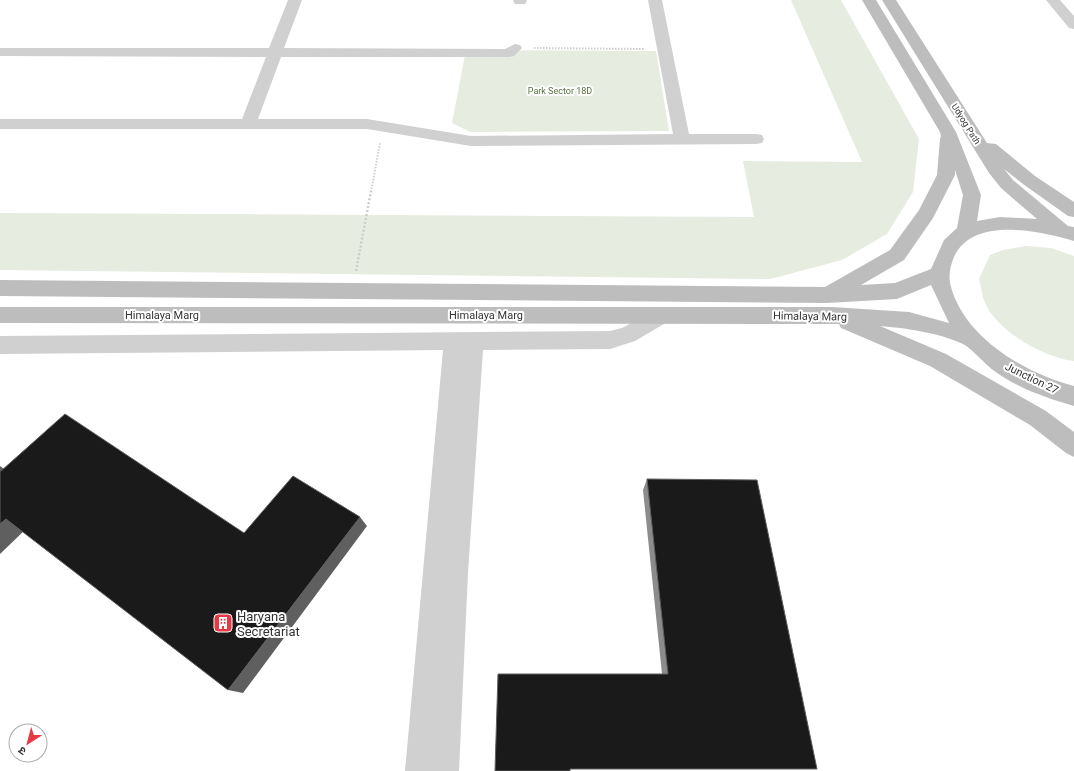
<svg xmlns="http://www.w3.org/2000/svg" width="1074" height="771" font-family="Roboto,'Noto Sans Devanagari',sans-serif">
<rect width="100%" height="100%" fill="#fff"/>
<path fill="#e6ecdf" d="M791 0H841L919 139 913 192 887 234 842 260 770 279 0 270V213L754 217 743 161 862 162Z
M466 50 656 51 669 131 470 132 452 123Z
M1025 246 1051 248 1074 256V361C1043 357 998 332 985 303 982 296 981 286 979 279L990 255 1003 250Z"/>
<g fill="none" stroke-linecap="round" stroke-linejoin="round">
<path stroke="#cdcdcd" stroke-width="2" stroke-dasharray="1.5 1.5" stroke-linecap="butt" d="M534 48 645 49
M371 192 380 143"/>
<path stroke="#cdcdcd" stroke-width="2.5" stroke-dasharray="2 2" stroke-linecap="butt" d="M356 271 371 191"/>
<path fill="#d0d0d0" fill-rule="evenodd" d="M288 0H302L284 48 505 49 515 44 520 45 522 48 514 56 509 57H281L258 119H367L471 136 673 134 648 0H662L689 134H756L762 135 764 139 762 143 756 144 471 146 367 129H0V119H242L266 57 0 56V48H269Z
M513 0H527L525 4H515Z
M1046 0H1060L1074 16V29L1069 28Z
M662 307 669 309 672 315 669 321 635 341 610 349 483 350 468 573 459 771H405L443 350 0 354V336L610 331 622 328Z"/>
<path fill="#bdbdbd" fill-rule="evenodd" d="M862 0H876L956 132 981 195 977 221 1000 217 1037 219 1001 188 989 173 882 0H896L987 143 996 144 1035 176 1074 202V217L1068 216 1023 184 1004 169 1013 180 1068 226 1074 227V241C1040 231 973 216 954 257 950 266 948 277 951 287 965 338 1026 374 1074 386V406C1046 398 1017 388 993 370 985 364 971 348 963 344 940 333 905 328 880 326L946 354 1046 411 1074 432V457L1066 453 1030 425 930 366 841 328 839 324 0 323V307H832L909 312 949 323 931 285 897 299 827 303 0 296V280L825 287 890 250 919 210 937 175 940 139 941 136 940 132ZM955 170 963 195 957 228 944 240 931 269 895 283 861 285 904 260 933 218 955 175Z"/>
</g>
<path fill="#8c8c8c" d="M647 479 817 769H570L495 771 662 674 643 490Z"/>
<path fill="#5f5f5f" d="M0 466 22 482 0 471Z
M360 517 367 526 243 693 228 690Z
M6 519 27 528 0 554V524Z"/>
<path fill="#1a1a1a" stroke="#5f5f5f" d="M65 414 244 533 293 476 360 517 228 690 6 519 0 524V471H1Z
M647 479 757 480 817 769H570V771H495L498 674H668Z"/>
<defs>
<g id="building-square" transform="scale(1)"><rect x="-9" y="-9" width="18" height="18" rx="4" fill="#e63946" stroke="#fff"/><path d="M-4-6H4V6H1V3H-1V6H-4ZM-2.5-4.3h1.7v1.8h-1.7ZM.8-4.3h1.7v1.8H.8ZM-2.5-1h1.7V.8h-1.7ZM.8-1h1.7V.8H.8Z" fill="#fff"/></g>
</defs>
<g fill-rule="evenodd">
<use href="#building-square" x="223" y="623"/>
</g>
<g text-anchor="middle" stroke-width="4" stroke-linejoin="round" paint-order="stroke">
<g font-size="9" fill="#56703f" stroke="#fff">
<text x="560" y="94">Park Sector 18D</text>
</g>
<g font-size="9" fill="#333" stroke="#fff">
<text transform="translate(966 124) rotate(58)" y="3">Udyog Path</text>
</g>
<g font-size="11" fill="#333" stroke="#fff">
<text x="162" y="319">Himalaya Marg</text>
<text x="486" y="319">Himalaya Marg</text>
<text transform="translate(810 316) rotate(1)" y="4">Himalaya Marg</text>
<text transform="translate(1032 378) rotate(26)" y="4">Junction 27</text>
</g>
<g font-size="13" fill="#333" stroke="#fff" text-anchor="start">
<text x="237" y="621">Haryana<tspan x="237" dy="15">Secretariat</tspan></text>
</g>
</g>
<g transform="translate(28 743) rotate(216)"><circle r="19" fill="#ffffff" stroke="#adadad"/>
<path d="M0-3L7 15L0 10L-7 15Z" fill="#e63946"/>
<text y="-6" font-size="11" font-weight="bold" text-anchor="middle" fill="#333333">उ</text>
</g>
</svg>
